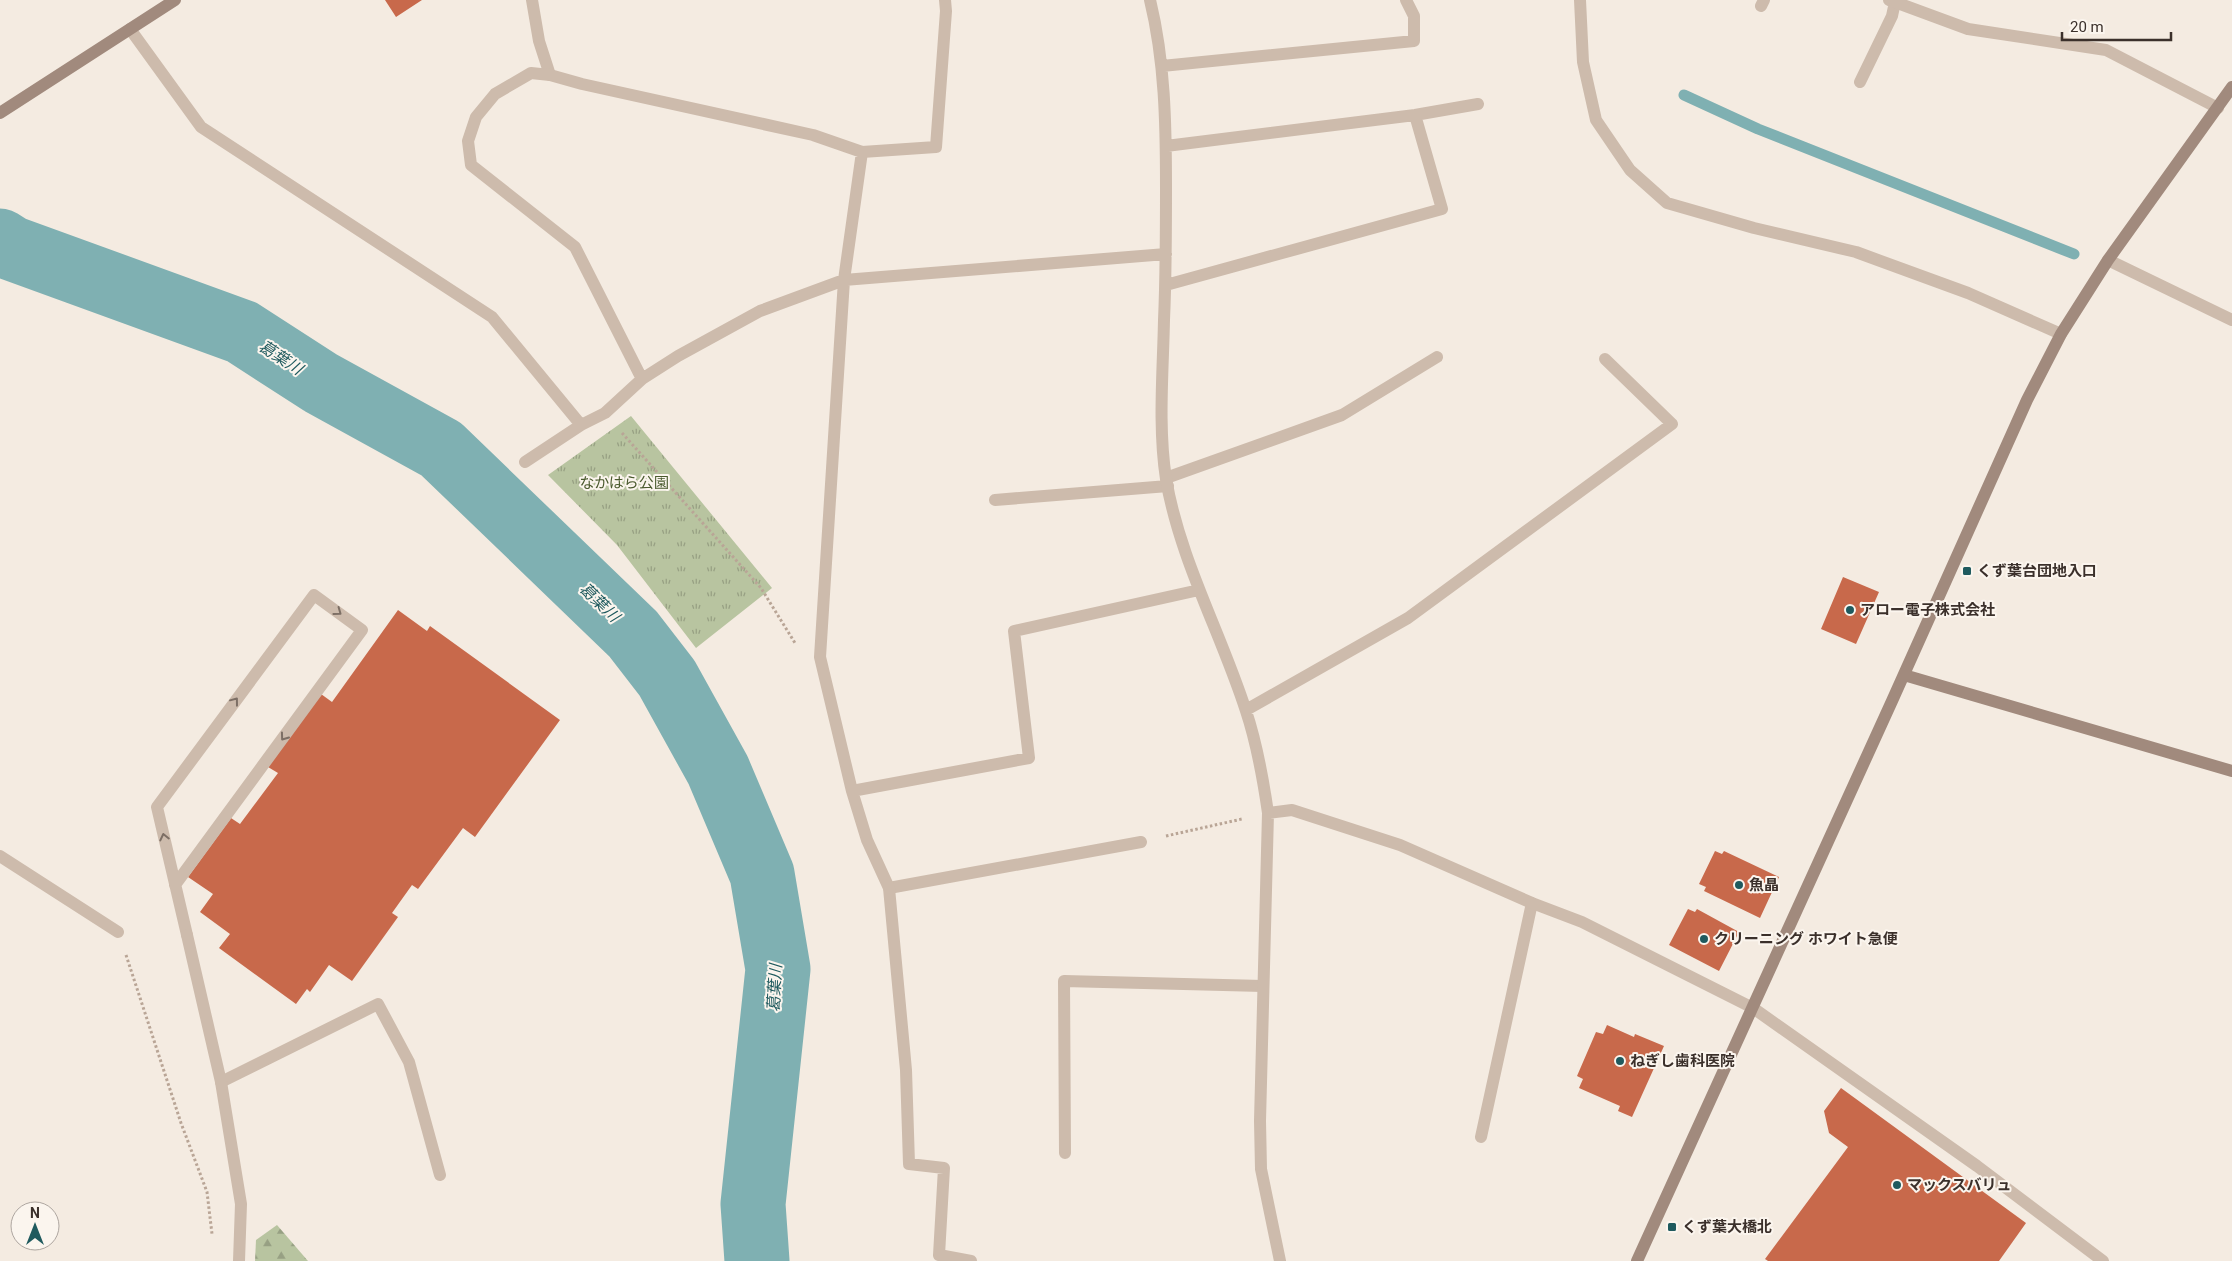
<svg xmlns="http://www.w3.org/2000/svg" width="2232" height="1261" font-family="Roboto,'Noto Sans JP',sans-serif">
<defs>
<pattern id="forest-firs" width="22" height="20" patternUnits="userSpaceOnUse" patternTransform="scale(1.25)"><rect width="22" height="20" fill="#b8c4a0"/><path d="M5 1l3.5 6h-7zM16 11l3.5 6h-7z" fill="#97a083"/></pattern>
<pattern id="park-tufts" width="24" height="20" patternUnits="userSpaceOnUse" patternTransform="scale(1.25)"><rect width="24" height="20" fill="#b8c4a0"/><path d="M3 7l-1-3M5 7V3M7 7l1-3M15 17l-1-3M17 17v-4M19 17l1-3" fill="none" stroke="#97a083"/></pattern>
</defs>
<rect width="100%" height="100%" fill="#f4ebe1"/>
<path fill="url(#forest-firs)" d="M277 1225 308 1261H255L256 1240Z"/>
<path fill="url(#park-tufts)" d="M631 416 772 588 696 648 617 545 548 475Z"/>
<g fill="none" stroke-linecap="round" stroke-linejoin="round">
<path stroke="#7fb0b2" stroke-width="11" d="M1684 95 1758 129 2074 254"/>
<path stroke="#7fb0b2" stroke-width="65" d="M0 241 11 248 242 332 321 383 441 449 633 634 667 678 718 770 762 874 778 969 753 1204 757 1261"/>
</g>
<path fill="#c8694b" d="M385 0H422L396 17Z
M1843 577 1879 592 1856 644 1821 629Z
M398 610 427 631 430 626 560 720 475 837 463 828 418 889 412 885 392 913 398 917 352 981 329 965 310 992 307 989 296 1004 219 948 230 934 200 912 213 894 188 877 231 818 240 824 278 773 268 767 321 694 332 702Z
M1715 851 1722 854 1724 851 1779 877 1760 918 1704 891 1706 887 1699 884Z
M1688 909 1695 912 1697 909 1739 932 1719 971 1669 945Z
M1607 1025 1634 1037 1635 1034 1664 1046 1632 1117 1618 1111 1620 1106 1579 1088 1583 1079 1577 1076 1596 1032 1603 1034Z
M1841 1088 2026 1223 1999 1261H1768L1765 1259 1848 1147 1829 1133 1824 1111Z"/>
<g fill="none" stroke-linecap="round" stroke-linejoin="round">
<path stroke="#b9a596" stroke-width="3" stroke-dasharray="2.5 2.5" stroke-linecap="butt" d="M622 433 761 588 795 643
M1166 836 1242 819
M126 955 181 1123 207 1192 212 1234"/>
<path stroke="#cdbbac" stroke-width="12" d="M532 0 539 41 550 75
M1761 6 1764 0
M1860 82 1892 16 1895 2 1889 0
M1166 478 1342 415 1437 357
M995 500 1168 486
M0 856 118 932
M175 885 362 630 314 595 157 807 187 935
M889 888 1141 842
M221 1082 378 1004 409 1062 440 1175
M1481 1137 1532 903
M1065 1153 1064 981 1263 986"/>
<path stroke="#cdbbac" stroke-width="12" d="M1150 0C1165 61 1166 125 1166 187 1166 231 1166 276 1164 320 1163 372 1158 427 1166 479 1180 560 1221 633 1246 711 1257 744 1263 778 1268 813L1260 1121 1261 1169 1280 1261
M1580 0 1583 62 1596 120 1630 170 1667 203 1754 228 1856 252 1968 293 2061 334
M1896 0 1895 2 1968 29 2106 50 2218 108
M130 29 201 127 492 317 581 425
M1162 66 1414 41V16L1406 0
M1166 146 1415 115 1478 104
M862 152 844 280 820 657 852 791 867 840 889 888 906 1070 909 1164 944 1168 939 1255 971 1261
M2108 260 2232 320
M1166 285 1442 209 1415 115
M642 379 575 247 471 165 468 141 476 117 495 94 531 73 550 75 582 84 813 135 862 152 936 147 946 11 945 0
M525 462 581 425 605 413 642 379 678 356 760 311 844 280 1166 254
M1246 710 1408 618 1672 424 1605 359
M852 791 1029 758 1014 631 1199 590
M1268 813 1292 810 1400 845 1532 903 1582 922 1753 1008 1977 1166 2103 1261
M187 935 221 1082 241 1204 239 1261"/>
<path stroke="#a18a7d" stroke-width="12" d="M0 113 175 0
M1904 675 2232 771
M1637 1261 1892 701 2027 400 2061 334 2108 260 2232 87"/>
</g>
<defs><path id="oneway-chevron" d="M-2-3.5L2.5 0L-2 3.5" fill="none" stroke-width="1.6" stroke-linecap="round" stroke-linejoin="round" transform="scale(1.25)"/></defs>
<g stroke="#7d6f65">
<use href="#oneway-chevron" transform="translate(338 612) rotate(36)"/>
<use href="#oneway-chevron" transform="translate(235 701) rotate(-53)"/>
<use href="#oneway-chevron" transform="translate(284 737) rotate(126)"/>
<use href="#oneway-chevron" transform="translate(164 837) rotate(-103)"/>
</g>
<g fill="#1f5a5e" stroke="#fbf5ee" stroke-width="2">
<rect x="1962" y="566" width="10" height="10" rx="2.5"/>
<circle cx="1850" cy="610" r="5"/>
<circle cx="1739" cy="885" r="5"/>
<circle cx="1704" cy="939" r="5"/>
<circle cx="1620" cy="1061" r="5"/>
<circle cx="1897" cy="1185" r="5"/>
<rect x="1667" y="1222" width="10" height="10" rx="2.5"/>
</g>
<g text-anchor="middle" stroke-width="4" stroke-linejoin="round" paint-order="stroke">
<g font-size="15" fill="#4a5a2e" stroke="#fbf5ee">
<text x="624" y="488">なかはら公園</text>
</g>
<g font-size="15" font-weight="bold" fill="#3b302b" stroke="#fbf5ee" text-anchor="start">
<text x="1977" y="576">くず葉台団地入口</text>
<text x="1860" y="615">アロー電子株式会社</text>
<text x="1749" y="890">魚晶</text>
<text x="1714" y="944">クリーニング ホワイト急便</text>
<text x="1630" y="1066">ねぎし歯科医院</text>
<text x="1907" y="1190">マックスバリュ</text>
<text x="1682" y="1232">くず葉大橋北</text>
</g>
<g font-size="16" font-style="italic" fill="#1f5a5e" stroke="#fbf5ee">
<text transform="translate(281 357) rotate(33)" y="6">葛葉川</text>
<text transform="translate(600 602) rotate(44)" y="6">葛葉川</text>
<text transform="translate(774 988) rotate(-87)" y="6">葛葉川</text>
</g>
</g>
<g transform="translate(35 1226)"><circle r="24" fill="#fbf5ee" stroke="#aea6a0"/>
<path d="M0-4L9 19L0 12L-9 19Z" fill="#1f5a5e"/>
<text y="-8" font-size="14" font-weight="bold" text-anchor="middle" fill="#3b302b">N</text>
</g>
<path d="M2062 32v8h109v-8" fill="none" stroke="#3b302b" stroke-width="2.5"/>
<text x="2070" y="32" font-size="15" fill="#3b302b" stroke="#fbf5ee" stroke-width="4" paint-order="stroke">20 m</text>
</svg>
